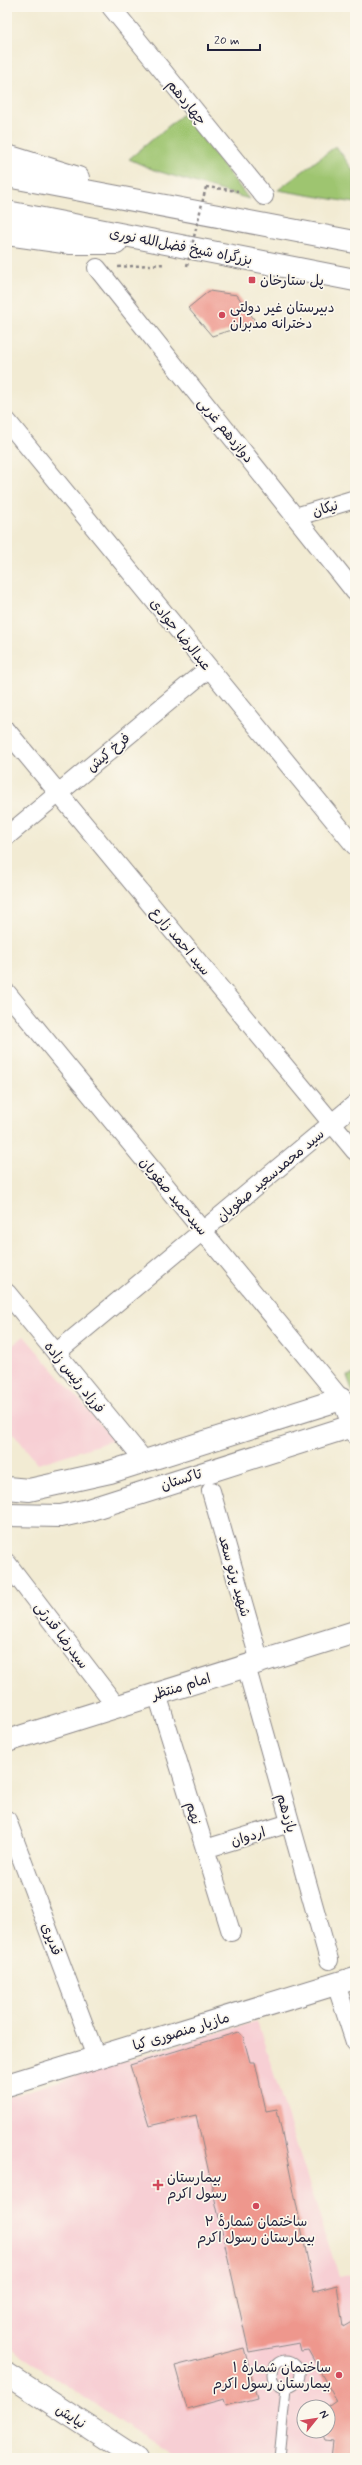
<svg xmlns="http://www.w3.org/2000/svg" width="362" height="2465" font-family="Mynerve,'Playpen Sans Arabic',sans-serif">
<rect width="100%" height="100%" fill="#fbf7ec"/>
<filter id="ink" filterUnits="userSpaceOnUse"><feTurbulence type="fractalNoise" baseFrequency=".025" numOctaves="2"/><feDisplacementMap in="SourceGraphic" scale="8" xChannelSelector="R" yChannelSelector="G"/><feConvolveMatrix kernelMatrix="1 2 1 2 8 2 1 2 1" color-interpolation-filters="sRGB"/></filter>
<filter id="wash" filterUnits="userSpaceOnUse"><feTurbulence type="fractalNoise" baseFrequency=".012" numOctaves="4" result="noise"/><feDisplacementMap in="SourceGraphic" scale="16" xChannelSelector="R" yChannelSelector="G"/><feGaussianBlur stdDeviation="0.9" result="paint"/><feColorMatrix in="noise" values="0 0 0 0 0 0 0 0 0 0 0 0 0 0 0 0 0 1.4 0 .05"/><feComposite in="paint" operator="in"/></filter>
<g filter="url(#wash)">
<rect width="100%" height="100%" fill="#f2ebd3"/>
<path fill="#f7cfd4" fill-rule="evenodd" d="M24 1336 114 1440 38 1464 7 1425V1350Z
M257 2021 339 2277 355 2274V2458H175L7 2346V2097ZM304 2407H328V2431H304Z"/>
<path fill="#9ec570" stroke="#607456" d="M183 114 249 199 154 170 129 159Z
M336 146 355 173V203L278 190Z
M355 1374V1398L347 1376Z"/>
<g id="blocks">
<path fill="#ee978d" d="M209 291 237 295 256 322 212 336 188 308Z
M238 2032 243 2036 250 2062H255L266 2111 277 2109 314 2291 337 2285 343 2327 355 2320V2458H331L333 2441 325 2440 321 2431H328V2407H326L336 2400 308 2350 301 2351 299 2343 249 2352 196 2115 149 2126 130 2065Z
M244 2348 257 2398 226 2406 224 2399 187 2409 175 2366Z"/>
</g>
</g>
<g filter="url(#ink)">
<use href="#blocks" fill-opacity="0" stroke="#8a8687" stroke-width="1"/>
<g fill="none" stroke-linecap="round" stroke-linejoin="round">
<g stroke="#8a8687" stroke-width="11">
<path id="service" d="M272 2374a14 14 0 1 1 28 0a14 14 0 1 1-28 0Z
M279 2458 286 2388"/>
</g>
<g stroke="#8a8687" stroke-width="20">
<path id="minor" d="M111 7 264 196
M97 268 355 592
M7 421 355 846
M295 517 355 499
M7 731 355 1151
M7 836 209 668
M7 993 341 1399 355 1435
M7 1293 144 1460
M56 1353 355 1104
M211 1491 260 1662
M7 1563 117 1707
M246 1666 329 1960
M157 1694 231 1932
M7 1820 96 2057
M205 1849 290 1823
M336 1984 355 2042"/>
</g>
<g stroke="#8a8687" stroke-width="24">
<path id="tertiary" d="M7 1488 29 1490 110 1472 341 1399
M7 1515 61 1516 88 1510 352 1426
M7 2085 355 1978"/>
</g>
<g stroke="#8a8687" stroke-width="24">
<path id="secondary" d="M7 1741 355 1632
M7 2374 136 2458"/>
</g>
<g stroke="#8a8687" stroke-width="24">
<path id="trunk" d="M7 156 78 178
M7 176 355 242
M7 212 355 280
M7 234 71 243H116"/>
</g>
<path stroke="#8a8687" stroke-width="2.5" stroke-dasharray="3 3" stroke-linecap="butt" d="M206 187 238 191
M118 267 165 264"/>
<use href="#service" stroke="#fff" stroke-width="9"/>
<use href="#minor" stroke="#fff" stroke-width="18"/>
<use href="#tertiary" stroke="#fff" stroke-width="22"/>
<use href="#secondary" stroke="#fff" stroke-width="22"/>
<use href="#trunk" stroke="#fff" stroke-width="22"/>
<path stroke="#8a8687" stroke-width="2.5" stroke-dasharray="3 3" stroke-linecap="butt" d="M187 266 206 187"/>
</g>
</g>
<g fill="#d1495b" stroke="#fbf7ec" stroke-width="1.5">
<rect x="248" y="276" width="8" height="8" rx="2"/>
<circle cx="222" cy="315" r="4"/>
<path d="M156 2179h4v4h4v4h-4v4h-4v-4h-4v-4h4z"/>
<circle cx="256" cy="2206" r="4"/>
<circle cx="339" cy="2375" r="4"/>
</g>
<g text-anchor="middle" stroke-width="3.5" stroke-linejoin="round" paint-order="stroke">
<g font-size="14" fill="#22223b" stroke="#fbf7ec">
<text transform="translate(187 102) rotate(51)" y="5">چهاردهم</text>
<text transform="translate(181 246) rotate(11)" y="5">بزرگراه شیخ فضل‌الله نوری</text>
<text transform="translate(226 430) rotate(51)" y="5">دوازدهم غربی</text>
<text transform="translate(325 508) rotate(-17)" y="5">نیکان</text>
<text transform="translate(181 634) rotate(51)" y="5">عبدالرضا جوادی</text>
<text transform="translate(108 752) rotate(-40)" y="5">فرخ کیش</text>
<text transform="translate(181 941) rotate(50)" y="5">سید احمد زارع</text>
<text transform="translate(270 1175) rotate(-40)" y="5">سید محمدسعید صفویان</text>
<text transform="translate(174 1196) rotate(50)" y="5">سیدحمید صفویان</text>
<text transform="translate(75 1377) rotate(51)" y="5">فرزاد رئیس زاده</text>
<text transform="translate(181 1479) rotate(-18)" y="5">تاکستان</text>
<text transform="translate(235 1576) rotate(74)" y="5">شهید پرتو سعد</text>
<text transform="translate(62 1635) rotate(53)" y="5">سیدرضا قدرتی</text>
<text transform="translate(181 1686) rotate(-17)" y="5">امام منتظر</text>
<text transform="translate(194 1813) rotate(73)" y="5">نهم</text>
<text transform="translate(287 1813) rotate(74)" y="5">یازدهم</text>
<text transform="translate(248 1836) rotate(-17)" y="5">اردوان</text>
<text transform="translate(52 1939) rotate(69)" y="5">قدیری</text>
<text transform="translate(181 2031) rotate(-17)" y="5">مازیار منصوری کیا</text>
<text transform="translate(71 2416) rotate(33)" y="5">نیایش</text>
</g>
<g font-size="14" fill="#22223b" stroke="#fbf7ec" text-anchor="start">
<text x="260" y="285">پل ستارخان</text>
<text x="230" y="312">دبیرستان غیر دولتی<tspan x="230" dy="16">دخترانه مدبران</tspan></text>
<text x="167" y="2182">بیمارستان<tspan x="167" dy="16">رسول اکرم</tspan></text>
<text x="256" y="2226" text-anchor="middle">ساختمان شمارهٔ ۲<tspan x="256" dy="16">بیمارستان رسول اکرم</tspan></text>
<text x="331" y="2372" text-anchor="end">ساختمان شمارهٔ ۱<tspan x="331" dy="16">بیمارستان رسول اکرم</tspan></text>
</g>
</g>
<rect width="362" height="2465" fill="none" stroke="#fbf7ec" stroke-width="24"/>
<g transform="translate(316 2419) rotate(60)"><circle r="19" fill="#fbf7ec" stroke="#a4a2a5"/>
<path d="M0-3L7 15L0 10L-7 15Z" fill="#d1495b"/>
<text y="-6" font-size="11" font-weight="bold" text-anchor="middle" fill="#22223b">N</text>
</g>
<path d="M208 44v6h52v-6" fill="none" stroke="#22223b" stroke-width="2"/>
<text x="214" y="44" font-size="12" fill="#22223b" stroke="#fbf7ec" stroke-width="3" paint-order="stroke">20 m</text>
</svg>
